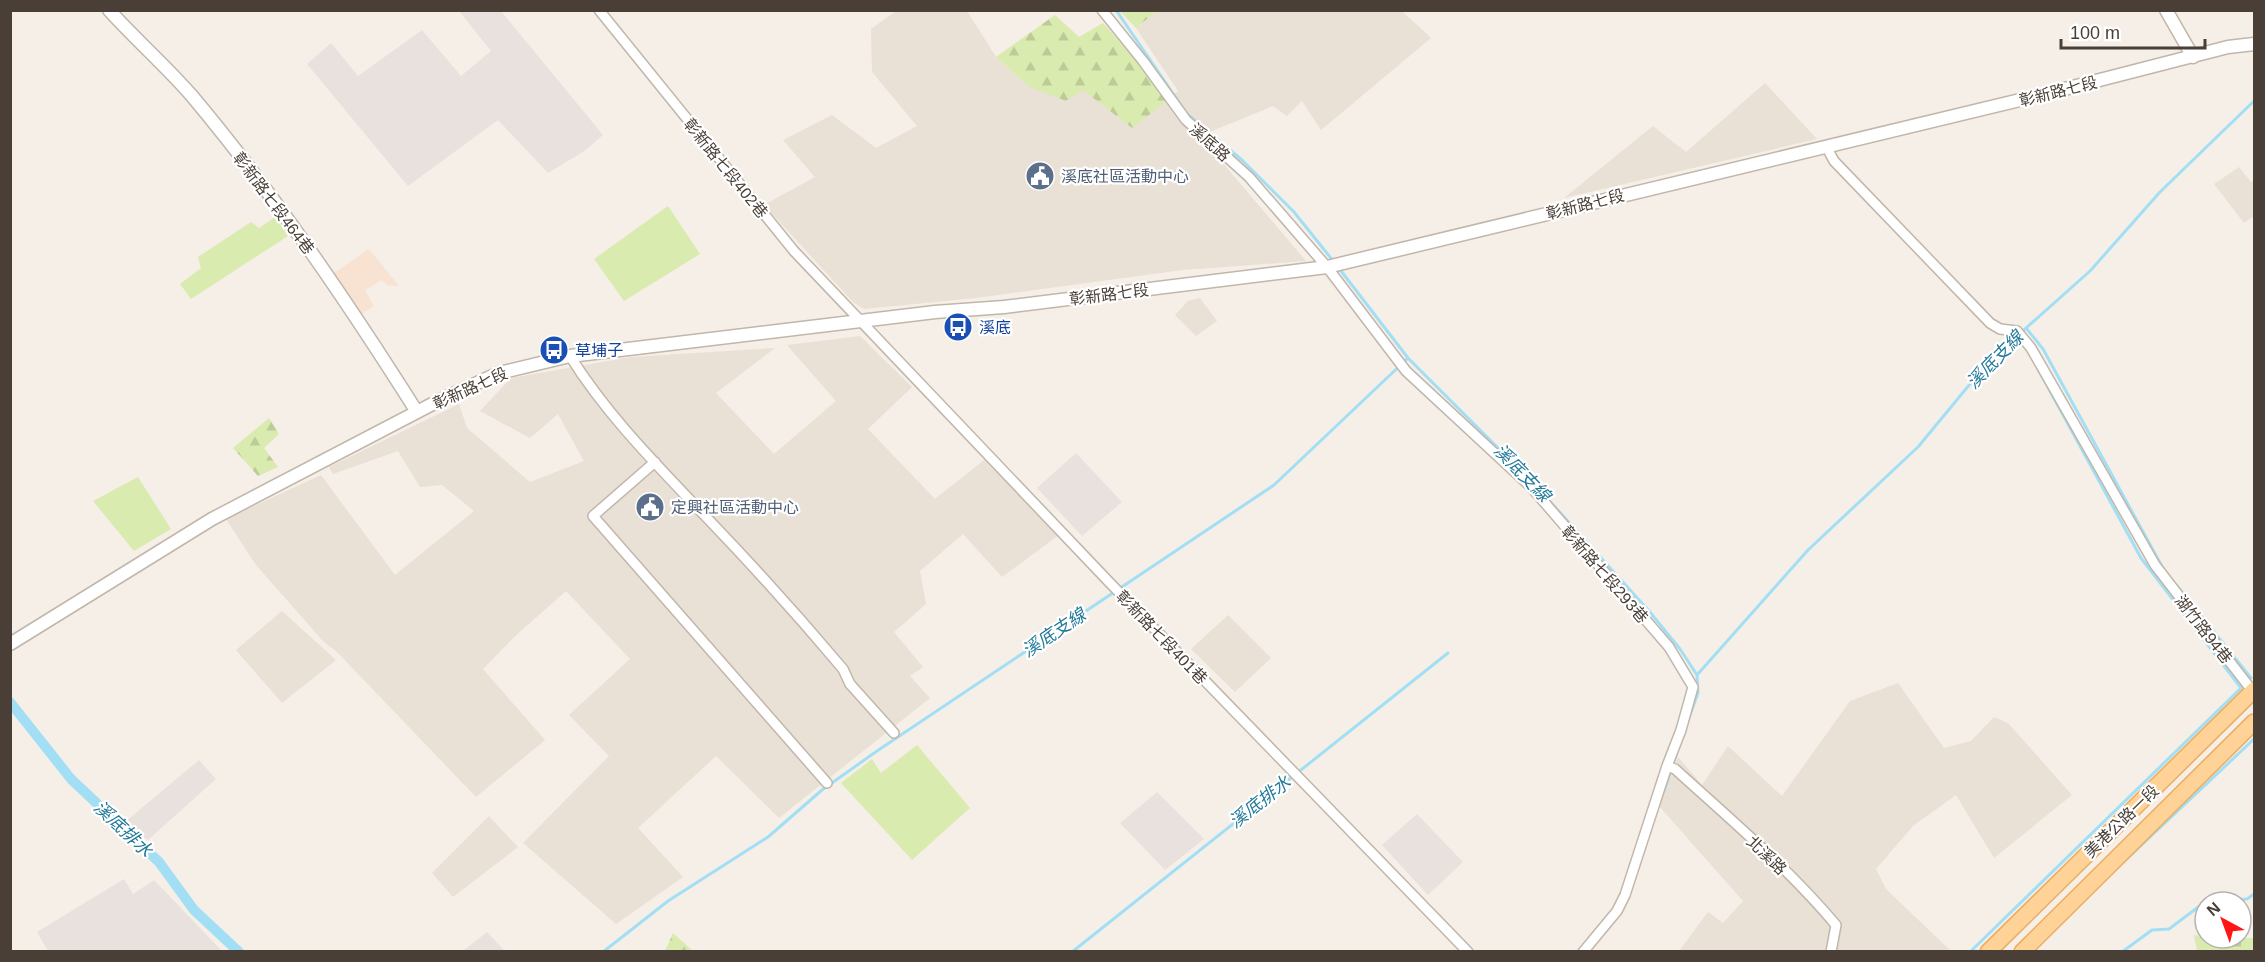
<svg xmlns="http://www.w3.org/2000/svg" width="2265" height="962" font-family="Arial,'Noto Sans TC',sans-serif">
<defs>
<pattern id="forest-firs" width="22" height="20" patternUnits="userSpaceOnUse" patternTransform="scale(1.5)"><rect width="22" height="20" fill="#d9ebaf"/><path d="M5 1l3.5 6h-7zM16 11l3.5 6h-7z" fill="#bccb97"/></pattern>
<pattern id="cemetery-stones" width="16" height="16" patternUnits="userSpaceOnUse" patternTransform="scale(1.5)"><rect width="16" height="16" fill="#d9ebaf"/><path d="M2 7V4a2 2 0 0 1 4 0v3zM10 15v-3a2 2 0 0 1 4 0v3z" fill="#bccb97"/></pattern>
</defs>
<rect width="100%" height="100%" fill="#f5efe8"/>
<path fill="#e9e0d6" d="M896 11H967L996 57 1028 86 1083 89 1132 128 1178 91 1136 28 1157 11H1402L1431 38 1321 130 1302 101 1287 116 1273 106 1200 136 1306 261 1183 270 976 298 864 309 853 302 764 205 815 177 783 140 832 115 876 148 917 126 872 72 871 29Z
M1765 83 1817 139 1564 198 1653 126 1686 152Z
M2239 167 2251 182 2254 181V216L2244 223 2214 184Z
M1200 298 1217 321 1196 336 1175 315 1188 301Z
M860 336 912 387 868 429 935 499 984 460 1059 535 1002 577 963 534 920 571 926 604 894 632 923 667 910 676 930 698 779 818 716 756 638 828 683 877 616 924 523 843 609 756 569 715 630 659 566 591 514 637 483 669 545 740 476 797 337 652 323 641 256 565 226 519 321 475 395 575 474 511 442 485 420 487 398 451 333 474 329 467 459 404 467 428 530 482 584 461 558 414 530 438 480 411 511 378 631 357 775 348 716 393 774 454 836 401 787 345Z
M282 611 336 660 282 703 236 650Z
M1228 615 1271 658 1235 692 1191 649Z
M1898 683 1944 748 1971 741 1994 717 2008 723 2072 795 1994 858 1956 795 1913 826 1876 869 1886 889 1952 952 1679 951 1708 912 1723 923 1743 901 1659 806 1678 757 1702 785 1728 746 1782 796 1850 701Z
M489 816 518 847 453 897 432 873Z"/>
<path fill="#f8e3d3" d="M369 249 399 286 387 285 382 280 365 290 374 306 360 315 331 275Z"/>
<path fill="#e8e1dd" d="M459 11H501L603 135 583 152 548 173 498 120 408 186 307 64 331 43 358 76 422 30 461 76 491 51Z
M1076 453 1122 502 1082 536 1037 488Z
M199 760 216 779 148 840 125 822Z
M1157 792 1204 839 1165 870 1120 823Z
M1417 814 1463 862 1428 895 1382 845Z
M124 879 133 894 154 880 222 951H48L37 932Z
M487 932 505 951H463Z"/>
<path fill="#d9ebaf" d="M668 206 700 254 624 301 594 259Z
M275 217 288 236 191 299 180 284 201 268 198 257 251 222 259 228Z
M138 477 171 529 134 551 93 501Z
M917 745 970 808 912 860 841 783 872 759 881 773Z"/>
<path fill="url(#forest-firs)" d="M1120 11H1157L1136 28Z
M1055 15 1079 37 1103 23 1159 86 1167 101 1132 128 1083 90 1066 101 1028 86 996 57Z
M269 418 279 434 264 448 278 467 258 476 233 448Z
M673 933 693 951H665Z"/>
<path fill="url(#cemetery-stones)" d="M2194 935 2205 936V938H2254V951H2197Z"/>
<g fill="none" stroke-linecap="round" stroke-linejoin="round">
<path stroke="#a2dff5" stroke-width="3" d="M1116 10 1187 114 1242 160 1294 212 1334 262
M229 151 289 232
M1338 267 1408 358
M2026 328 2090 271 2160 192 2254 101
M2038 369 2141 558 2241 688
M1536 486 1649 611 1680 649 1697 675 1808 550 1918 447 1984 367 2026 328 2043 349 2165 572
M2177 586 2251 678
M1687 723 1698 693 1697 675
M1664 791 1677 752
M2115 870 2254 739
M2205 902 2247 899 2254 894
M603 952 668 901 768 837 822 790 877 751 1274 485 1408 358 1531 481
M1072 952 1448 653
M1970 952 2240 689
M2122 952 2152 930 2169 929 2205 902"/>
<path stroke="#a2dff5" stroke-width="10" d="M10 702 71 779 159 862 194 910 239 952"/>
<g stroke="#c1b6aa" stroke-width="12">
<path id="minor" d="M599 10 794 251 1110 583 1468 952
M1102 10 1143 61 1186 120 1249 177 1327 267 1406 371 1532 488 1669 647 1693 687 1681 730 1667 766 1675 769C1730 819 1788 868 1836 925L1831 952
M1826 146 1834 161 1990 323 2000 329 2017 331 2031 348 2155 565 2254 693
M570 356C608 417 660 468 709 520 755 568 800 618 843 669L850 684 894 733
M655 462 593 516 827 783
M1583 952 1617 911 1625 895 1667 766"/>
</g>
<g stroke="#c1b6aa" stroke-width="15">
<path id="tertiary" d="M109 10C136 40 166 66 192 96 275 195 348 303 417 412
M2166 10 2193 57
M10 644 212 519 440 400 499 373 570 356 935 312 1004 307 1327 267 2045 94 2228 47 2254 44"/>
</g>
<g stroke="#ebad61" stroke-width="18">
<path id="primary" d="M1988 952 2254 690
M2022 952 2254 722"/>
</g>
<use href="#minor" stroke="#fff" stroke-width="9"/>
<use href="#tertiary" stroke="#fff" stroke-width="12"/>
<use href="#primary" stroke="#ffd297" stroke-width="15"/>
</g>
<defs>
<g id="civic-disc" transform="scale(1.5)"><circle r="9.5" fill="#5c6f8a" stroke="#fff"/><path d="M-.6-6.5H3V-4.5H.6V-3L4-1V1h2V6H-6V1h2V-1L-.6-3ZM-1.2 2.5V6h2.4V2.5Z" fill="#fff"/></g>
<g id="bus-disc" transform="scale(1.5)"><circle r="9.5" fill="#1a4fb4" stroke="#fff"/><path d="M-5-6H5V4H4V6H2V4H-2V6H-4V4H-5ZM-3.5-4V0h7V-4ZM-3.5 1.2v1.5H-2V1.2ZM2 1.2v1.5H3.5V1.2Z" fill="#fff"/></g>
</defs>
<g fill-rule="evenodd">
<use href="#civic-disc" x="1040" y="176"/>
<use href="#bus-disc" x="958" y="327"/>
<use href="#bus-disc" x="554" y="350"/>
<use href="#civic-disc" x="650" y="507"/>
</g>
<g text-anchor="middle" stroke-width="4.5" stroke-linejoin="round" paint-order="stroke">
<g font-size="16" fill="#493f36" stroke="#fff">
<text transform="translate(2058 91) rotate(-14)" y="6">彰新路七段</text>
<text transform="translate(1210 142) rotate(42)" y="6">溪底路</text>
<text transform="translate(726 168) rotate(51)" y="6">彰新路七段402巷</text>
<text transform="translate(274 203) rotate(53)" y="6">彰新路七段464巷</text>
<text transform="translate(1585 204) rotate(-14)" y="6">彰新路七段</text>
<text transform="translate(1109 294) rotate(-7)" y="6">彰新路七段</text>
<text transform="translate(470 388) rotate(-24)" y="6">彰新路七段</text>
<text transform="translate(1605 574) rotate(49)" y="6">彰新路七段293巷</text>
<text transform="translate(2204 629) rotate(52)" y="6">湖竹路94巷</text>
<text transform="translate(1162 637) rotate(46)" y="6">彰新路七段401巷</text>
<text transform="translate(2121 821) rotate(-44)" y="6">美港公路一段</text>
<text transform="translate(1767 855) rotate(44)" y="6">北溪路</text>
</g>
<g font-size="16" fill="#4e5e75" stroke="#fff" text-anchor="start">
<text x="1061" y="182">溪底社區活動中心</text>
<text x="671" y="513">定興社區活動中心</text>
</g>
<g font-size="16" fill="#164399" stroke="#fff" text-anchor="start">
<text x="979" y="333">溪底</text>
<text x="575" y="356">草埔子</text>
</g>
<g font-size="18" font-style="italic" fill="#237a9a" stroke="#fff">
<text transform="translate(1995 360) rotate(-46)" y="6">溪底支線</text>
<text transform="translate(1522 473) rotate(46)" y="6">溪底支線</text>
<text transform="translate(1054 633) rotate(-34)" y="6">溪底支線</text>
<text transform="translate(1260 802) rotate(-38)" y="6">溪底排水</text>
<text transform="translate(123 829) rotate(43)" y="6">溪底排水</text>
</g>
</g>
<rect width="2265" height="962" fill="none" stroke="#493f36" stroke-width="24"/>
<g transform="translate(2223 920) rotate(319)"><circle r="28" fill="#ffffff" stroke="#b6b2af" stroke-width="1.5"/>
<path d="M0-4.5L10 22L0 15L-10 22Z" fill="#ff1615"/>
<text y="-9" font-size="16" font-weight="bold" text-anchor="middle" fill="#493f36">N</text>
</g>
<path d="M2061 39v9h144v-9" fill="none" stroke="#493f36" stroke-width="3"/>
<text x="2070" y="39" font-size="18" fill="#493f36" stroke="#ffffff" stroke-width="4.5" paint-order="stroke">100 m</text>
</svg>
